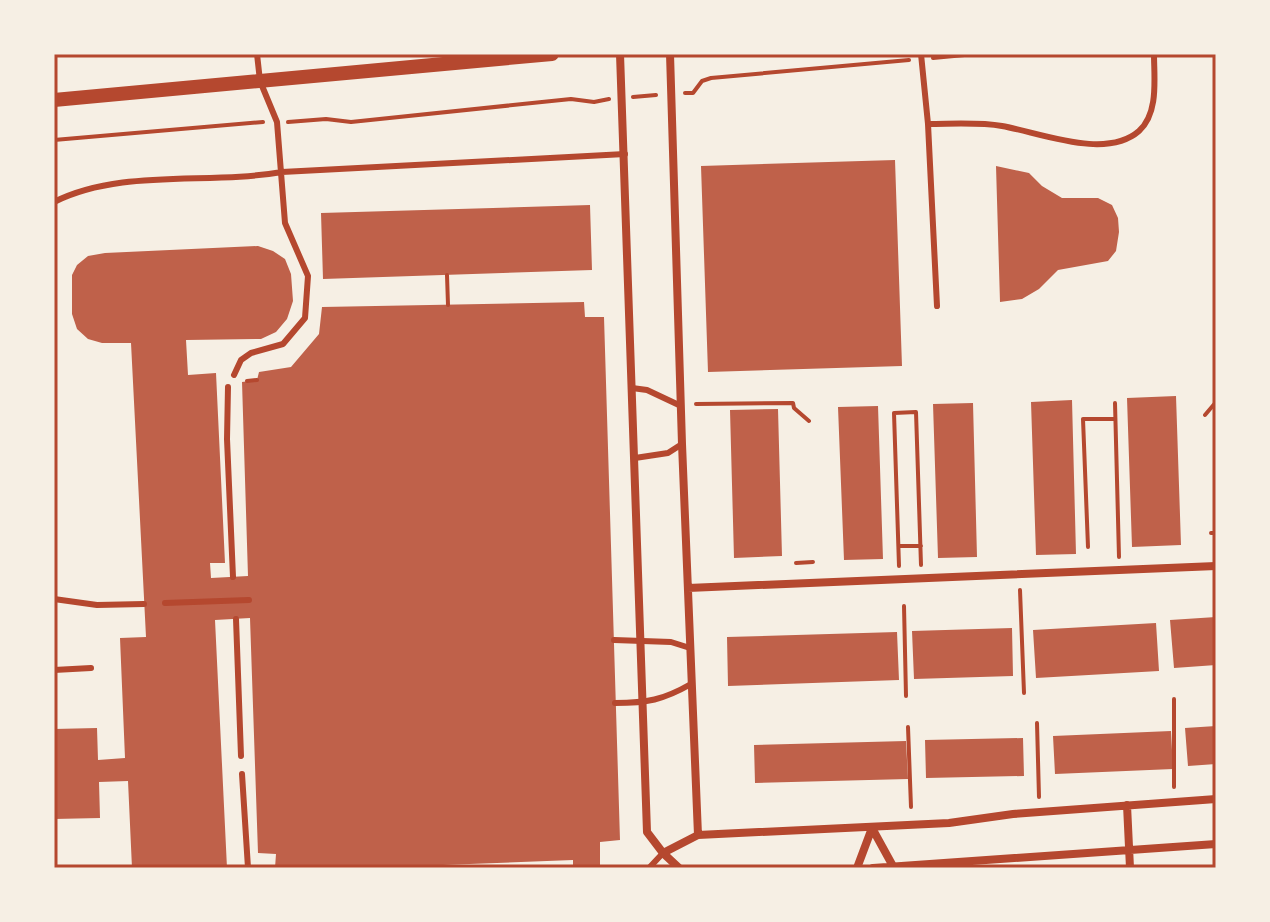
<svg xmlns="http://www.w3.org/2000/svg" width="1270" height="922" font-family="'Fira Sans Condensed',sans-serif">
<rect width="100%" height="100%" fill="#f6efe4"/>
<path fill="#bf614a" d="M895 160 902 366 708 372 701 166Z
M996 166 1029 173 1042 186 1062 198H1098L1112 205 1118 218 1119 232 1116 251 1108 261 1058 270 1039 289 1022 299 1000 302Z
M590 205 592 270 323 279 321 213Z
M258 246 273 251 285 259 291 274 293 301 287 319 276 332 261 339 186 340 188 375 216 373 225 563H210L211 578 248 576 242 382 257 380 259 372 291 367 319 334 322 307 584 302 585 317H604L620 840 600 842V868H573V860L363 868H275L276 854 258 853 250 618 215 620 227 868H132L128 781 99 782 100 818 54 819V729L97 728 98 760 125 758 120 638 146 637 131 343H102L88 339 77 329 72 314V275L77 265 88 256 105 253Z
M1176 396 1181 545 1132 547 1127 398Z
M1072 400 1076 554 1036 555 1031 402Z
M973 403 977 557 938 558 933 404Z
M878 406 883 559 844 560 838 407Z
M778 409 782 556 734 558 730 410Z
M1216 617V665L1174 668 1170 620Z
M1156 623 1159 671 1036 678 1033 630Z
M1012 628 1013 676 914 679 912 631Z
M897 632 899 680 728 686 727 637Z
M1216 726V764L1188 766 1185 728Z
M1171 731 1173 769 1055 774 1053 736Z
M1023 738 1024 776 926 778 925 740Z
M906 741 908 779 755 783 754 745Z"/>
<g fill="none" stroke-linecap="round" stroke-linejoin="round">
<path stroke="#b5482f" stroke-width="4" d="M933 58 975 54
M685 93H693L702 81 711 78 909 60
M633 97 656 95
M288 122 326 119 351 122 571 99 594 102 609 99
M54 140 263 122
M447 275 448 305
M247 381 257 380
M1115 403 1119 557
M696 404 793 403 794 408 809 421
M1205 415 1216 402
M1211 533H1216
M899 546H921
M1088 547 1083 419H1115
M796 563 813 562
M899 566 894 413 916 412 921 565
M1020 590 1024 693
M904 606 906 696
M1174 699V787
M1037 723 1039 797
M908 727 911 807"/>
<path stroke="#b5482f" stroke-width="6" d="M921 54 928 124 937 306
M928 124C952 124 979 122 1002 126 1041 133 1106 160 1139 131 1159 113 1154 78 1154 54
M54 202C122 168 208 185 282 172L625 154
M234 375 241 360 251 353 283 344 305 318 308 276 285 223 277 122 260 81 257 54
M228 387 227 439 233 577
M632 388 647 390 681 406
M635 458 668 453 682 444
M54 599 97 605 144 604
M165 603 249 600
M236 619 241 756
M614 640 671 642 690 648
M54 670 91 668
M615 703C647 703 663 700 691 684
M242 774 248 868
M649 868 663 853"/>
<path stroke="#b5482f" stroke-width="8" d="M620 54 647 832 663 853
M670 54 682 444 698 835
M688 588 1216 566
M1127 805 1130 868
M872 828 894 868
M679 868 663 853 698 835 949 823 1013 814 1216 799
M857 868 872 828
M873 868 1216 844"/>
<path stroke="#b5482f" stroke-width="14" d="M54 100 552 54"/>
</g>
<rect width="1270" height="922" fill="none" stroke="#f6efe4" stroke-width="112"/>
<rect x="56" y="56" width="1158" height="810" fill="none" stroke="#b5482f" stroke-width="3"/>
</svg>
